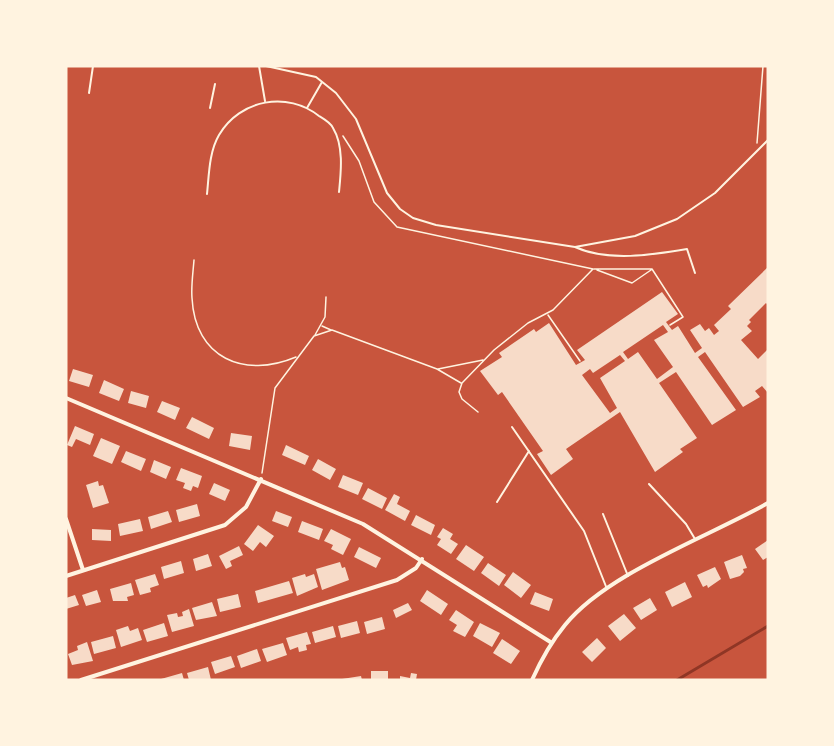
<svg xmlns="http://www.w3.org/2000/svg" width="834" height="746" font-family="'Fira Sans Condensed',sans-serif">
<rect width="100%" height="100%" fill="#c8553d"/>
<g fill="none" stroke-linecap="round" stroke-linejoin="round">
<path stroke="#8f3625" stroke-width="3" d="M677 680 768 626"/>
</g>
<path fill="#f7dbc8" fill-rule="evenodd" d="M768 267V305L766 303 749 320 751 322 747 326 752 331 741 340 758 359 768 349V393L762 386 755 391 760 397 743 407 705 352 698 357 736 410 712 425 676 372 659 383 697 438 680 449 683 452 655 472 620 412 566 449 573 459 551 475 537 454 543 451 502 392 498 395 480 371 502 357 499 353 534 329 536 332 549 323 576 365 585 360 577 350 662 292 678 314 666 322 672 330 678 326 695 353 702 348 690 330 700 324 705 331 709 328 714 335 719 331 714 325 731 309 728 306ZM663 325 668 332 654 340 673 367 657 379 638 352 628 359 623 352ZM620 355 625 361 600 378 617 408 610 413 582 375 590 369 593 373Z
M73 369 93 375 89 387 69 381Z
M104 380 124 389 119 401 99 393Z
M131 391 149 396 146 408 128 403Z
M162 401 180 408 175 420 157 412Z
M192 417 214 428 209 439 186 428Z
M75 426 94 434 90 445 76 439 72 447 67 445Z
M231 433 252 436 250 450 229 446Z
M101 438 120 446 112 464 93 456Z
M286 445 309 456 305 465 282 455Z
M126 451 146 459 141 471 121 462Z
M318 459 336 469 330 480 312 470Z
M154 460 171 467 166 479 150 472Z
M181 468 202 476 198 488 193 486 191 491 183 488 185 483 176 480Z
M343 475 363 483 358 495 338 487Z
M98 481 99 486 103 485 109 503 93 508 86 485Z
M214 483 230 490 225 501 209 494Z
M368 488 387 498 382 509 362 499Z
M394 494 400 497 397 504 410 511 405 521 385 510Z
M197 504 200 516 179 522 176 510Z
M168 511 172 522 151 529 148 517Z
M276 511 292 517 288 527 272 521Z
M416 515 435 525 431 535 411 525Z
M140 519 143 531 120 536 118 524Z
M302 521 323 529 319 540 298 532Z
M258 525 274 536 266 547 260 542 253 551 244 544Z
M443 528 453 534 450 539 458 544 451 554 437 545 441 539 437 537Z
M92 529 111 530V541L92 540Z
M331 529 351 539 343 555 331 549 333 545 324 541Z
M768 540V557L763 560 755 549Z
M466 545 484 557 474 571 456 559Z
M239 546 243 555 230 561 232 566 226 569 219 556Z
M359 547 381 558 376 568 354 557Z
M208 554 212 566 196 571 193 559Z
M742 555 747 568 743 569 744 572 740 576 730 579 724 562Z
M181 561 184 573 164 579 161 567Z
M340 562 342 568 345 567 349 580 322 590 316 569Z
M488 563 506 575 499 586 481 573Z
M715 567 721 579 708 588 707 585 703 587 697 575Z
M513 572 531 585 521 598 504 585Z
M155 574 159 585 150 588 151 592 140 595 135 580Z
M305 574 306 577 314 574 318 587 297 596 292 578Z
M289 581 293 593 258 603 255 591Z
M685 582 692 597 672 607 665 592Z
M131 583 134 595 127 597 128 601H113L110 589Z
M97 590 101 602 86 606 82 595Z
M427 590 448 604 441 615 420 601Z
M535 592 553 599 549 611 530 604Z
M238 594 241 607 220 612 217 599Z
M75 595 79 605 66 609V598Z
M650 598 657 610 641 620 633 608Z
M212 602 217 616 196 620 192 608Z
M408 603 412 610 396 618 393 610Z
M189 609 194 626 172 632 167 615 177 613 178 617 183 616 182 612Z
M456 610 474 622 465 637 453 631 457 625 449 620Z
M624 614 636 628 620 641 608 626Z
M382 617 385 629 367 634 364 622Z
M357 621 360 633 341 638 338 626Z
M164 623 168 636 147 642 143 630Z
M480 623 500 633 492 647 473 636Z
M128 626 130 631 138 628 142 640 121 647 116 630Z
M333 626 336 637 315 643 312 632Z
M307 632 311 644 306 645 307 650 299 652 298 647 290 650 286 638Z
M113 636 116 648 94 654 91 642Z
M597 638 606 648 592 662 582 652Z
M502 639 520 651 511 664 493 653Z
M87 642 93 661 72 665 68 654 78 650 77 646Z
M283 643 287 655 267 662 262 649Z
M257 649 261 661 241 668 237 656Z
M231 656 235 667 215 674 211 662Z
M208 667 211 680H189L187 673Z
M371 671H388V680H371Z
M182 673 184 680H161V679Z
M411 673 417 674 416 680H400V676L410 678Z
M361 676 362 680H342V679Z"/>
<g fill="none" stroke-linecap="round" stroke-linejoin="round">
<path stroke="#fff3e0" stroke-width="1.5" d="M343 136 359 161 374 202 397 227 593 269 553 310 528 323 494 350 462 383 459 392 462 399 478 412
M757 143 763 66
M194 260C193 273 191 286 192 298 195 358 244 379 296 357
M594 269H652L683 317 670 325
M597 270 632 283 651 270
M548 315 580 361
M322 326 331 330
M315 335 325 317 326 297
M438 369 483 360
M262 473 275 388 314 336 332 330 437 369 461 383"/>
<path stroke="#fff3e0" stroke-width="2" d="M259 66 265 101
M266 66 316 77 336 93 356 119 387 193 400 209 413 218 436 225 575 247 635 236 677 219 715 193 768 140
M89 93 93 66
M210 108 215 84
M307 108 322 82
M207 194C209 175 209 152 219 135 240 99 288 91 319 116 324 119 331 123 333 128 344 146 341 172 339 192
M575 247C608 262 652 255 687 249L695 273
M512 427 584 531 607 589
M649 484 686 524 695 539
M497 502 529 451
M603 514 628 576"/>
<path stroke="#fff3e0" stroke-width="4" d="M66 398 363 524 552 643
M66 519 83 570
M66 576 225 525 246 507 261 479
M81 680 397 580 416 568 422 559
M532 680C541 660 551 642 565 625 607 573 708 537 768 503"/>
</g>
<rect width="834" height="746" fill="none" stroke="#fff3e0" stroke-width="135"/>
</svg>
